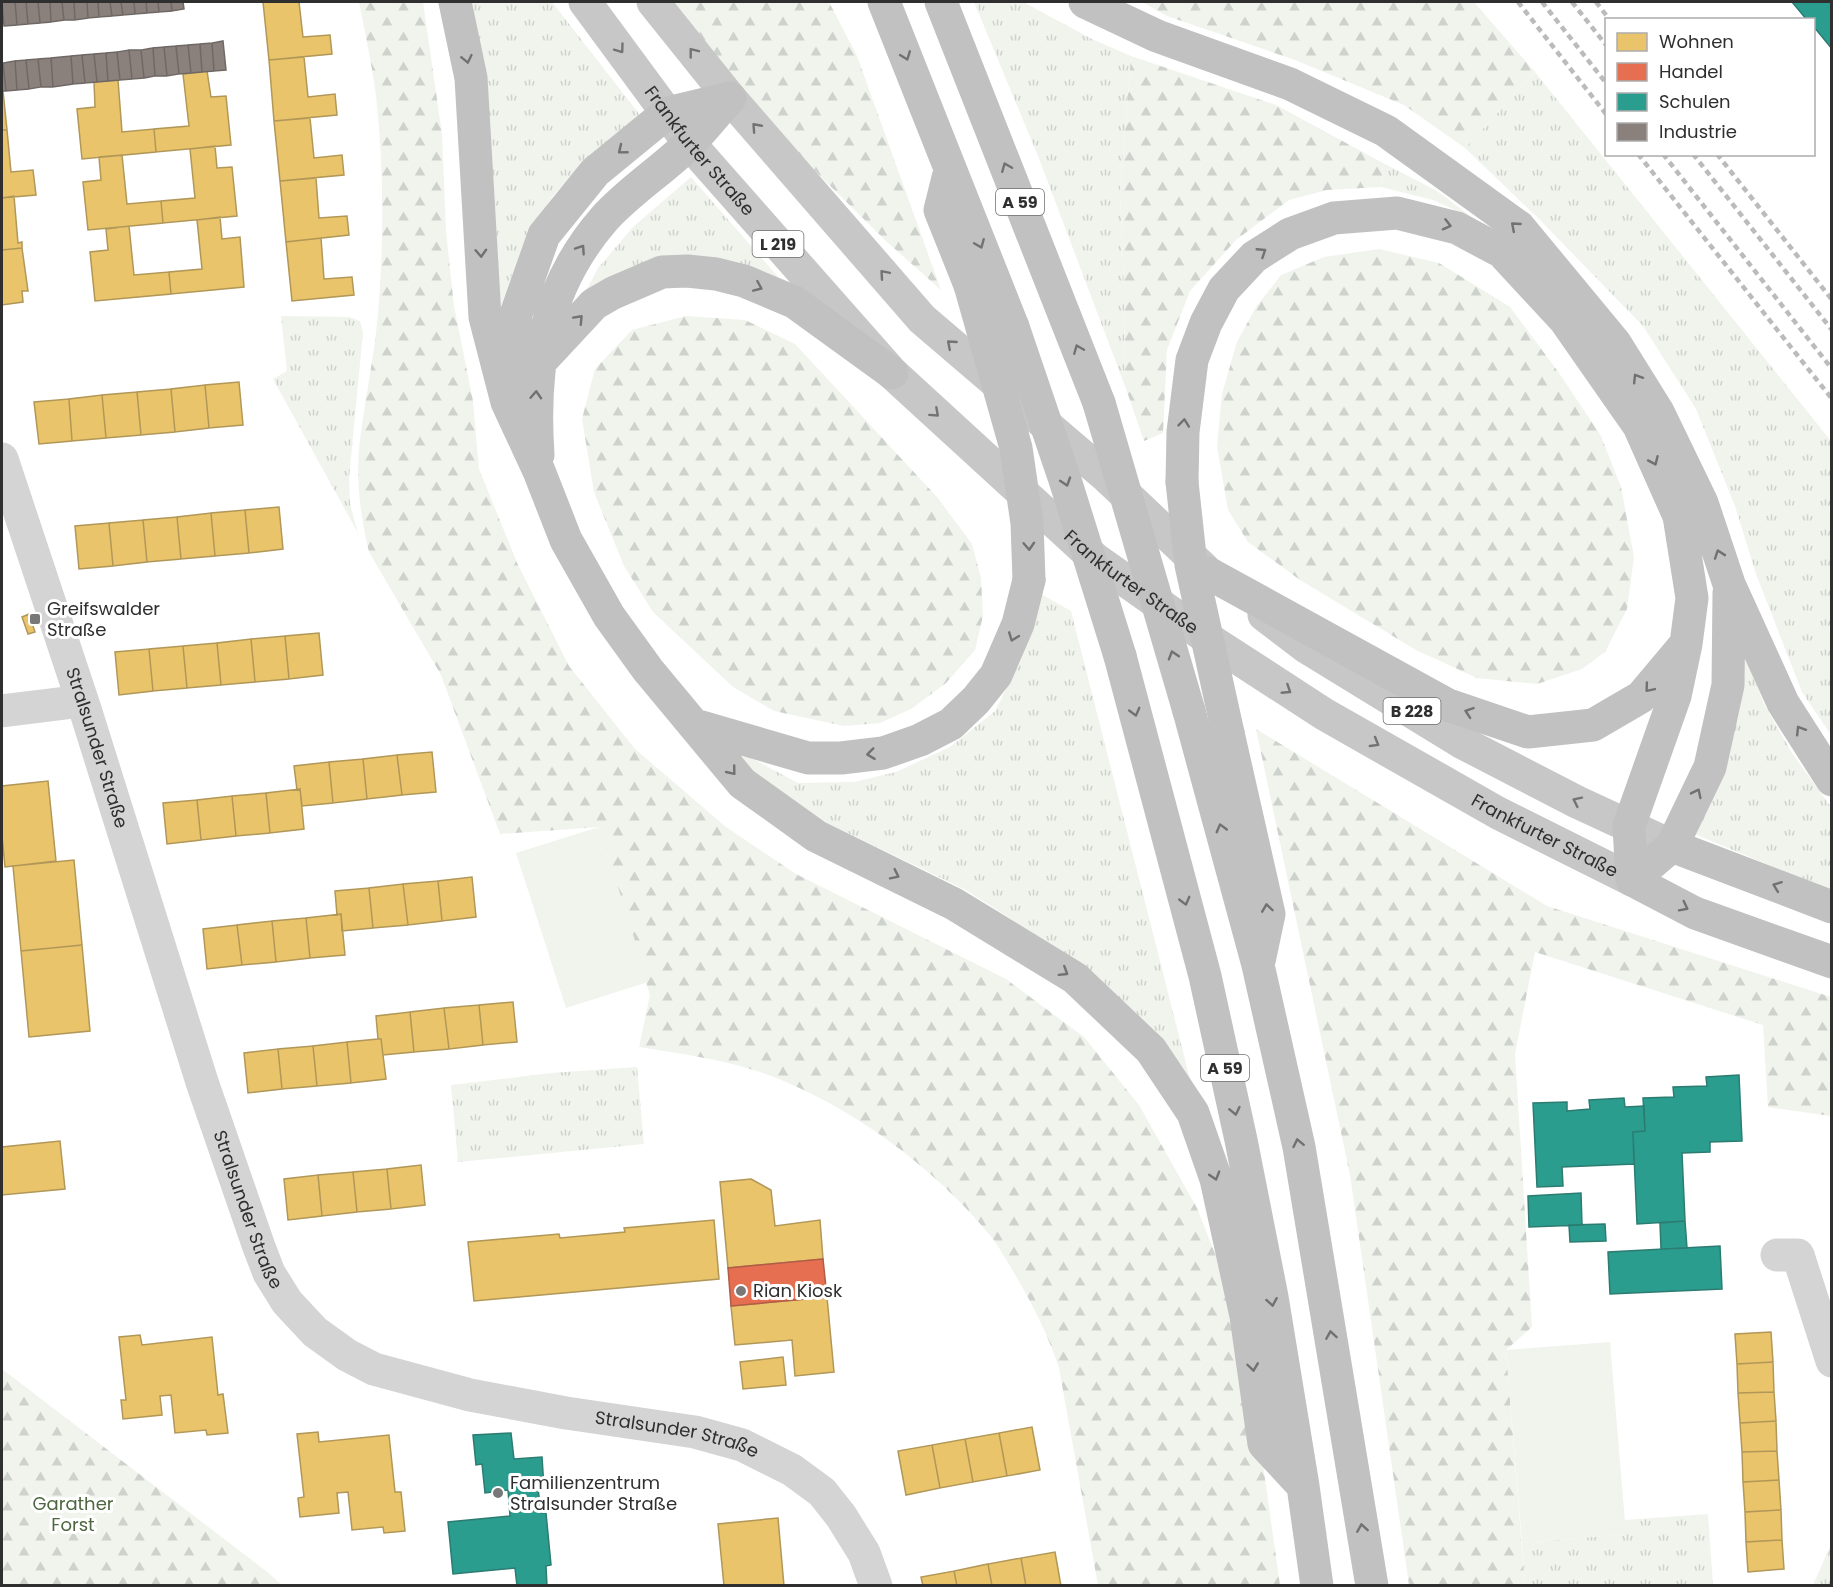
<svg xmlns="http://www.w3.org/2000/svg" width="1833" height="1587" font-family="Poppins,sans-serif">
<defs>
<pattern id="grass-tufts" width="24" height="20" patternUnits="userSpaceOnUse" patternTransform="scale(1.5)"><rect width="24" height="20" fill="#f0f4ed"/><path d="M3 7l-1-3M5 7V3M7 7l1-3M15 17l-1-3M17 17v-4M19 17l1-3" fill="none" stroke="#ced2cc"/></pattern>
<pattern id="forest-firs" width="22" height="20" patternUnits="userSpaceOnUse" patternTransform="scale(1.5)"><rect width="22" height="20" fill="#f0f4ed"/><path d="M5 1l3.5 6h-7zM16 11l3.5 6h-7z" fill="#ced2cc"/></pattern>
</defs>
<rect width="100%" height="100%" fill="#fff"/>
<path fill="url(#grass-tufts)" d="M469 2H552L640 115 583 162 553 196 527 234 501 305Z
M974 2H1023L1092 39 1131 56 1120 195 1124 284 1125 386 1038 156Z
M1535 72 1831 441V735L1802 692 1756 574 1735 506 1696 409 1643 326 1539 219 1465 148Z
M1383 163 1437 191 1473 218 1433 200 1381 187Z
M691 177 792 293 733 266 576 310 598 268 633 227Z
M281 316 349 317 360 321 363 332 349 478 350 504 358 533 273 379 287 371Z
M1041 594 1071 611 1193 1091 1084 966 966 890 825 822 757 776 718 740 798 783 854 782 896 772 950 747 995 711 1020 662Z
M1740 643 1764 704 1792 753 1831 807V891L1692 833Z
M637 1067 644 1144 458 1162 451 1085 551 1073Z
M1708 1514 1713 1585H1525L1522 1543 1625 1534V1520Z
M1831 1544V1585H1813Z"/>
<path fill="url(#forest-firs)" d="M359 2H423L442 134 446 231 454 306 473 401 479 469 518 565 569 666 635 749 726 827 796 874 1006 979 1084 1037 1139 1105 1197 1208 1239 1315 1260 1443 1280 1585H1098L1059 1368C1047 1331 1029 1298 1010 1266 1004 1257 999 1247 993 1239 937 1169 848 1103 763 1073 723 1059 681 1054 639 1047L650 995 599 827 500 834 441 675 369 552C361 519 356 483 359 449 364 403 374 359 378 314 384 242 384 167 376 96 372 64 365 33 359 2Z
M669 2H829L857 56 941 290 887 242 753 110Z
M1142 2H1474L1535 72 1465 148 1404 105 1295 60 1167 16Z
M1131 56 1276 105 1383 163 1381 187 1327 190 1289 200 1236 240 1190 291 1167 350 1163 433 1144 441 1125 386 1124 284 1120 195Z
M1379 249 1439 263 1510 307 1559 373 1601 436 1621 487 1634 557 1627 609 1605 652 1582 669 1537 684 1477 678 1416 650 1300 580 1248 542 1228 510 1217 446 1222 394 1237 342 1256 307 1281 275 1324 257Z
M686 316 745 320 795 344 937 497 972 544 981 578 983 616 975 650 946 683 911 709 880 723 844 726 774 711 733 687 653 612 624 566 594 492 582 419 595 369 632 330Z
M1256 729 1547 906 1831 997V1116L1768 1107 1763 1025 1535 952 1515 1054 1532 1327 1506 1350 1525 1585H1409L1350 1175Z
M2 1369 266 1571 282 1585H2Z"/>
<path fill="#f0f4ed" d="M599 827 648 982 566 1008 516 853Z
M1610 1342 1626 1534 1522 1543 1506 1350Z"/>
<path fill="#e9c46a" stroke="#b19758" stroke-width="1.5" d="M263 2H299L303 37 330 35 332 54 269 60Z
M304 57 308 97 335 94 337 115 274 121 269 60Z
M207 71 211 97 226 96 231 145 156 152 154 129 189 126 183 74Z
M118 80 122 132 154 129 156 152 82 159 77 109 95 107 94 82Z
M2 91H3L7 130H2Z
M310 118 314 158 342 155 344 175 280 181 274 121Z
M2 130H7L11 172 33 170 36 195 2 198Z
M215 146 217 168 232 167 237 216 163 223 161 201 195 198 190 149Z
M122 155 127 204 161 201 163 223 88 230 83 182 101 180 99 157Z
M316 178 319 218 347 216 349 235 286 242 280 181Z
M14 196 18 243 22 242V248L2 250V198Z
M220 217 222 239 240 237 244 287 171 294 169 272 202 269 197 220Z
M129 226 134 275 169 272 171 294 95 301 90 252 108 250 106 229Z
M321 238 324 279 352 277 354 295 292 301 286 242Z
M22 248 28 291H22L23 302 2 305V250Z
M239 382 243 425 209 428 205 385Z
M205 385 209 428 175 432 171 389Z
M171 389 175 432 141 435 137 392Z
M137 392 141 435 106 438 102 395Z
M102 395 106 438 72 441 69 399Z
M69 399 72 441 39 444 34 402Z
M279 507 283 549 249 553 245 510Z
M245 510 249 553 215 556 211 513Z
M211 513 215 556 181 559 177 517Z
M177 517 181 559 147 562 143 520Z
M143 520 147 562 113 566 109 523Z
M109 523 113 566 79 569 75 526Z
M29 614 35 632 28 634 22 617Z
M319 633 323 675 289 679 285 636Z
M285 636 289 679 255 682 251 639Z
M251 639 255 682 221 685 217 643Z
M217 643 221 685 187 688 183 646Z
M183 646 187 688 153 691 149 649Z
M149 649 153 691 119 695 115 652Z
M432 752 436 792 402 795 397 755Z
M397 755 402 795 367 799 363 759Z
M363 759 367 799 333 803 329 762Z
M329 762 333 803 302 806 300 789 297 790 294 766Z
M48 781 56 861 5 867 2 836V786Z
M300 789 304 829 270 833 266 793Z
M266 793 270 833 236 836 232 796Z
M232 796 236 836 201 840 197 800Z
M197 800 201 840 167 844 163 803Z
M74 860 82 945 21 951 13 866Z
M472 877 476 917 442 921 438 881Z
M438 881 442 921 408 925 403 884Z
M403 884 408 925 373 928 369 888Z
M369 888 373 928 342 931 341 914 337 915 335 891Z
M341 914 345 955 310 958 306 918Z
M306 918 310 958 276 962 272 921Z
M272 921 276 962 242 965 237 925Z
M237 925 242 965 207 969 203 929Z
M82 945 90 1031 29 1037 21 951Z
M513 1002 517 1042 483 1045 479 1005Z
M479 1005 483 1045 449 1049 444 1008Z
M444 1008 449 1049 414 1052 410 1012Z
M410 1012 414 1052 383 1055 381 1039H378L376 1016Z
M378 1039H381L386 1079 351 1083 347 1042Z
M347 1042 351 1083 317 1086 313 1046Z
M313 1046 317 1086 282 1089 278 1049Z
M278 1049 282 1089 248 1093 244 1053Z
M60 1141 65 1189 2 1195V1147Z
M421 1165 425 1205 391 1209 387 1169Z
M387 1169 391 1209 357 1212 353 1172Z
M353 1172 357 1212 322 1216 318 1175Z
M318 1175 322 1216 288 1220 284 1179Z
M751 1179 771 1190 775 1226 820 1220 823 1259 728 1268 720 1182Z
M714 1220 719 1279 474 1301 468 1242 559 1234 560 1238 625 1232 624 1228Z
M827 1297 834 1372 795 1376 792 1340 735 1345 731 1306Z
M1771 1332 1773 1362 1737 1364 1735 1334Z
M140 1335 142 1345 212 1337 218 1395 223 1394 228 1433 207 1435 206 1430 175 1433 171 1395 160 1396 162 1415 123 1419 121 1400H126L119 1337Z
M783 1357 786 1385 743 1389 740 1362Z
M1773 1362 1774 1392 1738 1393 1737 1364Z
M1774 1392 1776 1421 1740 1423 1738 1393Z
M1776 1421 1777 1451 1742 1452 1740 1423Z
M1032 1427 1040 1470 1007 1476 999 1433Z
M318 1432 319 1442 389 1435 395 1492H401L405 1531 384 1533 383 1527 352 1530 348 1492 337 1493 339 1513 300 1517 298 1498 304 1497 297 1434Z
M999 1433 1007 1476 973 1482 965 1439Z
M965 1439 973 1482 940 1488 932 1445Z
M932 1445 940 1488 906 1495 898 1451Z
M1777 1451 1779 1480 1743 1482 1742 1452Z
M1779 1480 1781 1510 1745 1512 1743 1482Z
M1781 1510 1782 1540 1746 1542 1745 1512Z
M778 1518 784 1586H724L718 1524Z
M1782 1540 1784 1569 1748 1572 1746 1542Z
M1055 1552 1061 1586H1026L1021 1558Z
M1021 1558 1026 1586H992L988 1564Z
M988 1564 992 1586H957L954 1571Z
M954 1571 957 1586H923L921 1577Z"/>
<path fill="#e76f51" stroke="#b05c47" stroke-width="1.5" d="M823 1259 827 1297 731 1306 728 1268Z"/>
<path fill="#2a9d8f" stroke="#2c7c72" stroke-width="1.5" d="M1792 2H1832V49L1814 27V20H1807Z
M1739 1075 1742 1141 1710 1142V1152L1682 1153 1685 1221 1637 1224 1633 1132 1645 1131 1643 1098 1674 1097 1673 1087 1707 1086 1706 1077Z
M1624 1098 1625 1107 1644 1106 1645 1131 1633 1132 1634 1164 1562 1167 1563 1186 1537 1187 1533 1103 1567 1102V1111L1590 1109 1589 1100Z
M1581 1193 1582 1225 1529 1227 1528 1196Z
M1685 1221 1687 1248 1661 1249 1660 1223Z
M1605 1224 1606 1241 1570 1242 1569 1225Z
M1720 1246 1722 1289 1610 1294 1608 1252Z
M511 1433 514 1459 542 1457 544 1488H538L541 1513H546L551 1565 546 1566 547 1586H517L515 1568 453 1574 448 1522 510 1516 508 1490 485 1493 482 1464 476 1465 473 1435Z"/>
<path fill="#8a817c" stroke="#6f6865" stroke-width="1.5" d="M2 2H15L17 25 4 26Z
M15 2H26L28 24 17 25Z
M26 2H38L40 23 28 24Z
M38 2H50L51 22 40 23Z
M50 2H62L64 20 51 22Z
M62 2H74L75 20H64Z
M74 2H87L88 18 75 20Z
M87 2H98L99 17 88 18Z
M98 2H110L112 16 99 17Z
M110 2H121L123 15 112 16Z
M121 2H134L135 14 123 15Z
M134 2H146L147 13 135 14Z
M146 2H158L159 12 147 13Z
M158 2H171L172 11 159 12Z
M171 2H183L184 9 172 11Z
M223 41 226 70 214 71 212 43Z
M212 43 214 71 202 72 200 44Z
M200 44 202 72 191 73 188 45Z
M188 45 191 73 179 74 176 46Z
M176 46 179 74 167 76 164 47Z
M164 47 167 76H155L153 48Z
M153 48 155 76 144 78 141 50Z
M129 50H141L144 78 132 79Z
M129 50 132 79 120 80 117 52Z
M117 52 120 80 108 81 106 53Z
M106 53 108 81 97 82 94 54Z
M94 54 97 82 85 83 82 55Z
M82 55 85 83 73 84 71 56Z
M71 56 73 84 53 87 51 58Z
M51 58 53 87H41L38 59Z
M38 59 41 87 29 89 26 60Z
M26 60 29 89 17 90 15 61Z
M15 61 17 90 6 91 3 63Z
M2 63H3L6 91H2Z"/>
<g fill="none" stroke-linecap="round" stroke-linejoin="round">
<g stroke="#d4d4d4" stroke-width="33">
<path id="s1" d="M2 459 85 709 202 1082 259 1247 269 1273 287 1302 315 1332 347 1355 374 1369 470 1395 566 1413 695 1432 742 1445 792 1470 822 1492 841 1516 864 1553 876 1586"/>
<path d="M2 711 82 701"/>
<path d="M1777 1255H1798L1832 1361"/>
</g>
<g stroke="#c7c7c7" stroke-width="33">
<path id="s2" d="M585 2 689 143 892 373 1095 559 1210 640 1324 714 1498 813 1632 880"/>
<path d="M653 2 730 98 922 319 1107 477 1204 569"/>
<path d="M1264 615 1306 647 1461 742 1577 802 1672 846"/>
</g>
<path stroke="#c1c1c1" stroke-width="33" d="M455 2 471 78 485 317 507 402 539 471 566 540 609 616 648 670 742 783 816 836 954 904 1075 978 1151 1050 1193 1113 1216 1179 1246 1316 1264 1444 1303 1486
M884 2 1013 327
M941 2 1099 403
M1085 2 1157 36 1290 84 1386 131 1519 227 1615 343 1658 412 1702 503 1729 584 1783 703 1832 780
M950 170 940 210 970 285
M541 361 594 304 613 293 662 272 687 271 716 274 744 281 794 302 892 373
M509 379 516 314 544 235 595 172 667 113 730 98
M538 455C532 367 544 288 604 219 630 190 663 170 690 143 704 129 716 113 730 98
M1182 482 1183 432 1192 360 1206 323 1224 289 1254 257 1290 234 1334 218 1397 213 1457 228 1502 252 1565 320 1639 426 1679 516 1692 598 1686 644 1675 696 1629 826 1632 880
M1208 573 1448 705 1528 732 1593 725 1641 697 1683 647
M1120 656 1205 976 1241 1140 1272 1297 1303 1486 1317 1586
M1189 711 1258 965 1299 1147 1372 1586
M695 725 808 758H841L883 753 920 740 951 724 976 700 996 675 1018 624 1029 580
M1228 733 1269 914 1259 961
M1672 846 1832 907
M1632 880 1672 846 1710 767 1728 685 1729 593
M1632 880 1695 913 1832 962"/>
<path stroke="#bbb" stroke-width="4.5" stroke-dasharray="6 4.5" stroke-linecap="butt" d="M1518 2 1606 114
M1542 2 1606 83
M1572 2 1606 45
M1596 2 1610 20
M1638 154 1832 399
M1663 154 1832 369
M1693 154 1832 330
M1717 154 1832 300"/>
<path stroke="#c1c1c1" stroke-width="33" d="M970 285 1016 448 1027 523 1029 580
M1013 327 1065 480 1120 656
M1099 403 1189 711
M1182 482 1191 565 1228 733"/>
</g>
<defs><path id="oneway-chevron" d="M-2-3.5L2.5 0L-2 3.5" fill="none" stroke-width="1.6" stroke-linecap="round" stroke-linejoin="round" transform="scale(1.5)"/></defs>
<g stroke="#737373">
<use href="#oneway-chevron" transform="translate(620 49) rotate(54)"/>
<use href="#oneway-chevron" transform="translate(693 52) rotate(-128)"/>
<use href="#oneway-chevron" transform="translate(756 127) rotate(-132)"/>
<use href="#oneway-chevron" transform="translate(884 274) rotate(-131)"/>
<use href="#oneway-chevron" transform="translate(951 344) rotate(-139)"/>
<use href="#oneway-chevron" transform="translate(935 413) rotate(42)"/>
<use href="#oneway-chevron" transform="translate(1287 690) rotate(33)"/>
<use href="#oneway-chevron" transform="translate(1375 743) rotate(30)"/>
<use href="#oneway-chevron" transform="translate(1577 801) rotate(-154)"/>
</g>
<g stroke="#717171">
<use href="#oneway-chevron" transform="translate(906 56) rotate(69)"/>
<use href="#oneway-chevron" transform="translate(467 59) rotate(78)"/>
<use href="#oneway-chevron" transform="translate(622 150) rotate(141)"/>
<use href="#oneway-chevron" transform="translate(1006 167) rotate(-112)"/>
<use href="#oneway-chevron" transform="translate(1447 225) rotate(14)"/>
<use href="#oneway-chevron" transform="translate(1515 226) rotate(-139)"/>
<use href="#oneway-chevron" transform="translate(980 244) rotate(68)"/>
<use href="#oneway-chevron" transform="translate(581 249) rotate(-56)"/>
<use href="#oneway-chevron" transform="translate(1262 252) rotate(-33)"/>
<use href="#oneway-chevron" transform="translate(481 253) rotate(87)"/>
<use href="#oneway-chevron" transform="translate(758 287) rotate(23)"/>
<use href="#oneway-chevron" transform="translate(579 319) rotate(-47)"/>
<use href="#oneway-chevron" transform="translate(1078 349) rotate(-112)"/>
<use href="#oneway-chevron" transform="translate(1637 378) rotate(-122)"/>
<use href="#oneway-chevron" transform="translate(536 395) rotate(-87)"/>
<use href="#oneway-chevron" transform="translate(1184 423) rotate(-84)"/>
<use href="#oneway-chevron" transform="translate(1654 461) rotate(66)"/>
<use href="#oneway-chevron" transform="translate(1066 482) rotate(72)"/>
<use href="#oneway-chevron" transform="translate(1029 546) rotate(87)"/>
<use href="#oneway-chevron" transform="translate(1719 554) rotate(-109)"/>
<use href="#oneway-chevron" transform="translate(1013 637) rotate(111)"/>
<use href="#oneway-chevron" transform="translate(1173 655) rotate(-107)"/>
<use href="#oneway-chevron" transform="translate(1649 688) rotate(130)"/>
<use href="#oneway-chevron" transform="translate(1135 712) rotate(75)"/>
<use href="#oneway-chevron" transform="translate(1469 712) rotate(-161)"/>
<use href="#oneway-chevron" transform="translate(1800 730) rotate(-122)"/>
<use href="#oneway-chevron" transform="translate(871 754) rotate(173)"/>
<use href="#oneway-chevron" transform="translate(732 771) rotate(51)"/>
<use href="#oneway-chevron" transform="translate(1697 793) rotate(-64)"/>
<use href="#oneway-chevron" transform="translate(1221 828) rotate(-105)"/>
<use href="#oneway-chevron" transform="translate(895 875) rotate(26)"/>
<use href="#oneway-chevron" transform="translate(1777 886) rotate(-159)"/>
<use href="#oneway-chevron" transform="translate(1185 901) rotate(75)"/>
<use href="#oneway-chevron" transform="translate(1684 907) rotate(27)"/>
<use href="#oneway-chevron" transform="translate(1267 908) rotate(-98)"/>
<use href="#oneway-chevron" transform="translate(1064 972) rotate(32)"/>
<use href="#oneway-chevron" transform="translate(1235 1111) rotate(78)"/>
<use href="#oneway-chevron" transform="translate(1298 1143) rotate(-102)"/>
<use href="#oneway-chevron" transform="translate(1215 1176) rotate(73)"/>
<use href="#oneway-chevron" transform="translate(1272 1302) rotate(80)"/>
<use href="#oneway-chevron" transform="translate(1331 1335) rotate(-99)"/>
<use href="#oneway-chevron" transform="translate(1253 1367) rotate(82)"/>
<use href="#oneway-chevron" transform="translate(1362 1528) rotate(-99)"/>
</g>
<g fill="#787878" stroke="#fff" stroke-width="2">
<rect x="29" y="613" width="12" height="12" rx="3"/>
<circle cx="741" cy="1291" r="6"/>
<circle cx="498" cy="1493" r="6"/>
</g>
<g text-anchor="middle" stroke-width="6" stroke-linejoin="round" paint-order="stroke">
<g fill="#fff" stroke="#6d6d6d" stroke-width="1.5">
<rect x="996" y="189" width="48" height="26" rx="4.5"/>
<rect x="752.5" y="231" width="51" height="26" rx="4.5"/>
<rect x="1383.5" y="698" width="57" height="26" rx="4.5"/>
<rect x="1201" y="1055" width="48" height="26" rx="4.5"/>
</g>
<g font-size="16" font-weight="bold" fill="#2f2f2f">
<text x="1020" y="208">A 59</text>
<text x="778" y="250">L 219</text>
<text x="1412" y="717">B 228</text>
<text x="1225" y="1074">A 59</text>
</g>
<g font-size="18" fill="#2f2f2f" stroke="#fff">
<text dy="6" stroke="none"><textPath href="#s2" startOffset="188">Frankfurter Straße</textPath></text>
<text dy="6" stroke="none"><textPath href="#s2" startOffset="800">Frankfurter Straße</textPath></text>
<text dy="6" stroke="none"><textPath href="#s1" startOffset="304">Stralsunder Straße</textPath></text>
<text dy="6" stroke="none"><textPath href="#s2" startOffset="1286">Frankfurter Straße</textPath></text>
<text dy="6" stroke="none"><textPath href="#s1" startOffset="790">Stralsunder Straße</textPath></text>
<text dy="6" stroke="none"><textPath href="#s1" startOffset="1312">Stralsunder Straße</textPath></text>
</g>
<g font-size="18" fill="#2f2f2f" stroke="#fff" text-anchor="start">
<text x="47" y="615">Greifswalder<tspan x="47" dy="21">Straße</tspan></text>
<text x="753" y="1297">Rian Kiosk</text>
<text x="510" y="1489">Familienzentrum<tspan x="510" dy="21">Stralsunder Straße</tspan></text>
</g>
<g font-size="18" fill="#4e6740" stroke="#fff">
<text x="73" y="1510">Garather<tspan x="73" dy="21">Forst</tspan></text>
</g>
</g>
<rect width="1833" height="1587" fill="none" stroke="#2f2f2f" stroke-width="6"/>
<rect x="1605" y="18" width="210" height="138" fill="#ffffff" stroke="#acacac" stroke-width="1.5"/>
<rect x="1617" y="33" width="30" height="18" fill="#e9c46a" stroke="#acacac" stroke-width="1.5"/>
<text x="1659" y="48" font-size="18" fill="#2f2f2f">Wohnen</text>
<rect x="1617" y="63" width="30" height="18" fill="#e76f51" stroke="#acacac" stroke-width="1.5"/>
<text x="1659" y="78" font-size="18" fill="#2f2f2f">Handel</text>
<rect x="1617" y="93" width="30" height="18" fill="#2a9d8f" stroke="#acacac" stroke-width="1.5"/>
<text x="1659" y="108" font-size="18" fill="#2f2f2f">Schulen</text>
<rect x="1617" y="123" width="30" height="18" fill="#8a817c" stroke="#acacac" stroke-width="1.5"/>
<text x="1659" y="138" font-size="18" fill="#2f2f2f">Industrie</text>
</svg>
